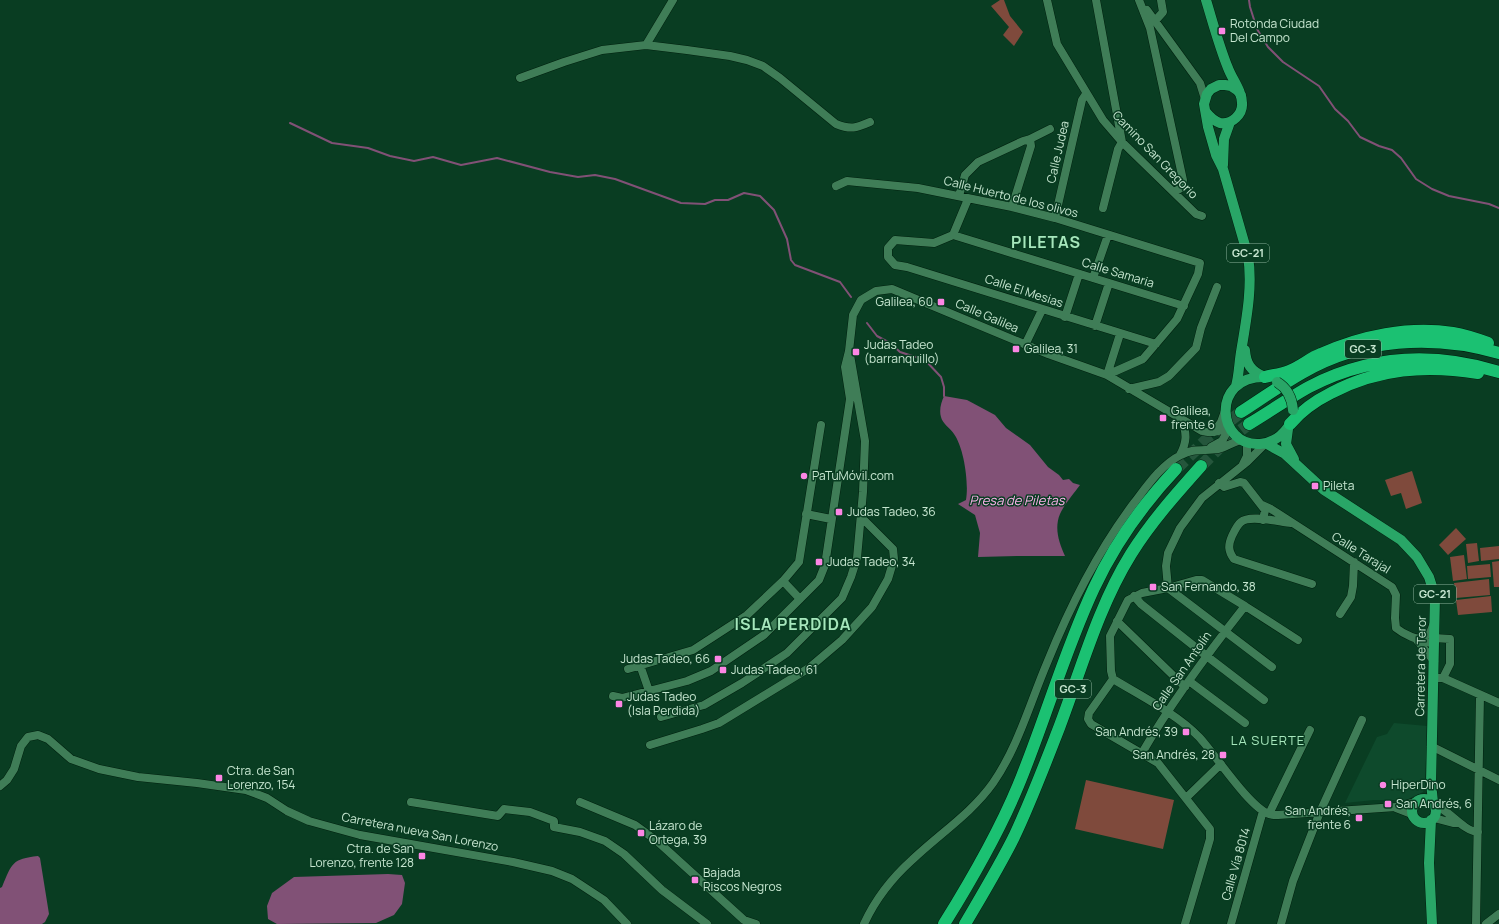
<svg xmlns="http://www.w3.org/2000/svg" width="1499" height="924" font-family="Manrope,sans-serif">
<rect width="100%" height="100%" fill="#093d22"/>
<path fill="#0e4a2c" d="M1394 723 1427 726 1425 787 1423 792 1406 800H1374L1345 803 1377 737 1387 734Z"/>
<path fill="#7f4a3c" d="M1000 0H1004L1010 16 1023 32 1014 46 1003 35 1009 27 991 6Z
M1412 471 1422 503 1406 509 1401 493 1391 496 1385 480Z
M1456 528 1466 539 1448 555 1439 545Z
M1477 543 1479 561 1468 563 1466 544Z
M1499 546V559L1481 561 1480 548Z
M1464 555 1467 579 1453 581 1450 557Z
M1499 561V587H1494L1492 562Z
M1490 564 1491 577 1468 579 1467 566Z
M1489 579 1490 595 1456 598 1454 583Z
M1491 596 1492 612 1458 615 1456 600Z
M1086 780 1174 800 1163 849 1075 829Z"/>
<path fill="#815176" d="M944 396 967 400 995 415 1006 428 1030 445 1048 467 1059 475 1063 480 1069 479 1073 483 1080 485C1074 493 1064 505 1060 514 1054 528 1059 543 1065 556H1017L978 557 980 533 975 515 958 504 966 500C969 483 964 448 954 434 951 429 942 423 941 417 939 410 941 403 944 396Z
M38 856 40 858 49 914 45 922 42 924H0V888L2 887C12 863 12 859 38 856Z
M388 874 402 875 405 883 402 904 394 915 376 923 277 924 268 919 267 906 272 893 294 877Z"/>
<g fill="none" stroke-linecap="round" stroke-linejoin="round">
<path stroke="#815176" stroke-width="2" d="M1249 0 1250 7 1257 29 1268 47 1283 62 1319 86 1335 109 1348 121 1360 137 1379 146 1392 150 1401 158 1416 179 1432 189 1449 196 1489 204 1499 208
M290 123 332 143 368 148 390 156 414 161 433 157 461 165 497 158 550 172 578 177 595 175 615 179 681 203 705 204 715 200H728L744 193 760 196 774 210 787 239 791 260 795 265 840 282 851 297
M867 323 877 336 890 343 900 352 925 360 941 377 944 387V396"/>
<path stroke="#25563c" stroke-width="12" stroke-dasharray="12 6" stroke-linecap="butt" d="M1201 466 1225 442 1249 424
M1176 469 1207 439 1241 412"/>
<g stroke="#00210f" stroke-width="9">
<path id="minor" d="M1047 0 1057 44 1103 120 1122 142 1196 214 1202 216
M1096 0 1122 142 1118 149 1103 208
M1139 0 1150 28 1183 180 1181 188 1174 192
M1147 10 1200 83 1205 99
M1155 21 1163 12 1161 0
M646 45 673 0
M520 78 564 62 602 50 646 45 687 50 730 56 747 60 763 66 780 78 836 124C851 130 856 128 870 122
M836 186 847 181 918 188 1012 207 1055 218 1200 263 1198 274 1177 319 1143 359 1107 375
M959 196 965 175 978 162 1023 141 1030 139 1050 129
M968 199 953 235 934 243 895 240 888 248V257L895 265 907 267 1156 344
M1012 207 1031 146 1030 139
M1055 218 1082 100 1086 94
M953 235 1184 306
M1093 278 1108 235
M1065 317 1079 274
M1095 326 1109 283
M1025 345 1042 310
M1107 375 1120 334
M1129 389 1159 382 1169 376 1196 348 1201 328 1217 287
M1214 432 1221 422 1225 411
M1265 444 1247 462 1202 498 1180 528 1168 553 1166 566 1168 588 1272 667
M1211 447 1222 441 1230 427
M1180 455C1187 442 1187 434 1182 420
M1243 464 1247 456V442
M1219 483 1224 487 1240 482 1244 483 1265 510 1263 520
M1262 505 1271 509 1392 587 1396 595 1395 618 1396 628C1407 637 1421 640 1434 644
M806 514 831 519
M1291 523C1279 522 1250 514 1241 522 1237 525 1234 532 1232 536 1228 545 1228 551 1234 559L1312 584
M783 581 800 599
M1134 596 1141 604 1204 654 1264 700
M1340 614 1351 597 1353 586 1354 562
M1117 621 1185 687
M1434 638 1450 639V664L1443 678
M1416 639 1434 661
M1416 639 1430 633 1434 623
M640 665 649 691
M628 669 693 650 747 615 783 581 799 562 821 425
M1433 678H1443L1499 703
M1113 679C1141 696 1177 714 1199 737 1215 754 1249 807 1269 814 1271 815 1275 815 1278 815L1396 807 1415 802
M1113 679 1089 713 1088 719 1091 724 1158 763 1210 829V839L1185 924
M1113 679 1111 671 1110 636 1128 600 1142 593 1168 588 1196 580H1202L1245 606 1298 640
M1189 681 1245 723
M613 696 622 698 687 681 711 671 764 635 819 580 825 565 850 399 845 367 849 351 853 315 861 300 876 291 892 289 1048 354 1107 375 1202 431C1212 434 1221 431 1229 426
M661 717 704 705 742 683 787 653 842 598 851 577 857 558 863 492 865 441 850 355
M650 745 702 729 719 723 809 668 842 640 872 607 888 579 894 559 893 549 861 517
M1431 746 1499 780
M1142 753C1172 701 1208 653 1245 606
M0 786 7 780 14 769 21 746 28 737 38 735 48 739 71 759 99 769 138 777 197 783 246 790 267 798 287 811 309 821 360 835 513 862 552 871 572 879 604 900 627 924
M1186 798 1221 764
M411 802 498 816 504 809 530 812 554 821V827L580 832 605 841 624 854 662 890 707 924
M580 802 635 825 657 841 744 920 756 924
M1434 804C1450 811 1463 831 1478 832
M1396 808 1409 813 1414 817
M1269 814 1310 730
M1434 818 1453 823H1459
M864 924C875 900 892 878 912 860 939 834 971 814 993 783 1018 747 1030 703 1047 663 1070 606 1097 552 1134 503 1147 486 1162 464 1181 455 1193 448 1205 451 1218 449 1227 447 1234 441 1242 440
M1231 924 1263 811
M1281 924 1293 881 1320 812 1362 720
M1476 924 1480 695
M1486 924 1499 914"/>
</g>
<g stroke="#00210f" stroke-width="11">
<path id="major" d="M1206 112C1210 117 1214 121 1220 123 1232 125 1243 114 1242 103 1242 91 1232 79 1228 68 1219 46 1213 23 1206 0
M1223 165 1224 139 1230 122
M1245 350C1246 364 1251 371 1263 376
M1264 377C1210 377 1217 447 1260 444 1273 443 1281 437 1288 427
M1236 386C1239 375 1239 364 1241 352 1246 321 1253 287 1248 256L1223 169 1216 155 1208 127 1204 104 1207 94 1211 89 1219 85H1225L1231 86 1237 90 1241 95
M1288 429 1286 444 1294 459
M1267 444 1285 454 1324 490 1401 540 1417 557 1429 577 1435 596 1431 783 1433 802
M1412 811a12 12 0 1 1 24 0a12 12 0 1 1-24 0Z
M1431 820 1429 863 1432 924"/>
</g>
<g stroke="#00210f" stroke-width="13">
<path id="highway" d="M1265 377C1273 375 1281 374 1289 371 1300 367 1310 358 1321 354 1361 336 1409 326 1453 333 1465 335 1477 339 1488 343
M1241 412C1261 399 1281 385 1302 373 1362 338 1433 334 1499 353
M1249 424C1269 412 1289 398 1309 387 1370 355 1434 352 1499 372
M1290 424C1302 410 1315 401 1331 393 1378 368 1426 365 1478 373
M944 924C972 879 998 834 1018 786 1045 721 1064 652 1094 588 1114 545 1143 504 1176 469
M965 924C982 895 999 867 1014 837 1031 801 1045 764 1059 728 1081 670 1098 607 1131 554 1151 522 1176 494 1201 466"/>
</g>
<use href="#minor" stroke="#3f7d57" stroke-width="8"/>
<use href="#major" stroke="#29a667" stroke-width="10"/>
<use href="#highway" stroke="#1bc172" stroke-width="12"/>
<g stroke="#00210f" stroke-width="11" stroke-linecap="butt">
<path id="major-bridge" d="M1277 382C1287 388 1292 398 1293 410"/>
</g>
<use href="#major-bridge" stroke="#29a667" stroke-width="10"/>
</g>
<g fill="#fc86e4" stroke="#093d22" stroke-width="1.5">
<rect x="1218" y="27" width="8" height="8" rx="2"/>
<rect x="937" y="298" width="8" height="8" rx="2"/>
<rect x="1012" y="345" width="8" height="8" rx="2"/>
<rect x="852" y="348" width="8" height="8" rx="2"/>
<rect x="1159" y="414" width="8" height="8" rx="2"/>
<circle cx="804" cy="476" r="4"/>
<rect x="1311" y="482" width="8" height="8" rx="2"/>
<rect x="835" y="508" width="8" height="8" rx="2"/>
<rect x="815" y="558" width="8" height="8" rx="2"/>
<rect x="1149" y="583" width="8" height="8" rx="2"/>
<rect x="714" y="655" width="8" height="8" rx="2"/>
<rect x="719" y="666" width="8" height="8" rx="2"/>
<rect x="615" y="700" width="8" height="8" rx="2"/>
<rect x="1182" y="728" width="8" height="8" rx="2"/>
<rect x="1219" y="751" width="8" height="8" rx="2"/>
<rect x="215" y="774" width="8" height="8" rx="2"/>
<circle cx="1383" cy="785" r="4"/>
<rect x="1384" y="800" width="8" height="8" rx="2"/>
<rect x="1355" y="814" width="8" height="8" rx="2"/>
<rect x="637" y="829" width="8" height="8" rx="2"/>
<rect x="418" y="852" width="8" height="8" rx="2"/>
<rect x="691" y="876" width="8" height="8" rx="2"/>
</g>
<g text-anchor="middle" stroke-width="3" stroke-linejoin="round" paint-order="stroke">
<g fill="#093d22" stroke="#8db39c" stroke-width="1">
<rect x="1227" y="244" width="42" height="18" rx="3"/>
<rect x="1345" y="340" width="36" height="18" rx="3"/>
<rect x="1414" y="585" width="42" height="18" rx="3"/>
<rect x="1055" y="680" width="36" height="18" rx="3"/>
</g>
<g font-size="11" font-weight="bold" fill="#c6e6d0">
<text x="1248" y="257">GC-21</text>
<text x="1363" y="353">GC-3</text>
<text x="1435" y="598">GC-21</text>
<text x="1073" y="693">GC-3</text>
</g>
<g font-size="12" fill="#c6e6d0" stroke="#093d22" text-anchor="start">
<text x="1230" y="28">Rotonda Ciudad<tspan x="1230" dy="14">Del Campo</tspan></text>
<text x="933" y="306" text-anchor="end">Galilea, 60</text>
<text x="864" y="349">Judas Tadeo<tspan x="864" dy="14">(barranquillo)</tspan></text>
<text x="1024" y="353">Galilea, 31</text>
<text x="1171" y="415">Galilea,<tspan x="1171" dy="14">frente 6</tspan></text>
<text x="812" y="480">PaTuMóvil.com</text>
<text x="1323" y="490">Pileta</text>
<text x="847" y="516">Judas Tadeo, 36</text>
<text x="827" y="566">Judas Tadeo, 34</text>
<text x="1161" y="591">San Fernando, 38</text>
<text x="710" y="663" text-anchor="end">Judas Tadeo, 66</text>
<text x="731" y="674">Judas Tadeo, 61</text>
<text x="627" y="701">Judas Tadeo<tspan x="627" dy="14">(Isla Perdida)</tspan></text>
<text x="1178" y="736" text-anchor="end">San Andrés, 39</text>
<text x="1215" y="759" text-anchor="end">San Andrés, 28</text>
<text x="227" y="775">Ctra. de San<tspan x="227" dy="14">Lorenzo, 154</tspan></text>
<text x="1391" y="789">HiperDino</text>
<text x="1396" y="808">San Andrés, 6</text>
<text x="1351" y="815" text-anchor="end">San Andrés,<tspan x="1351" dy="14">frente 6</tspan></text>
<text x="649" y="830">Lázaro de<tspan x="649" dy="14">Ortega, 39</tspan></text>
<text x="414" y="853" text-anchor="end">Ctra. de San<tspan x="414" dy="14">Lorenzo, frente 128</tspan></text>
<text x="703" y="877">Bajada<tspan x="703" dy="14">Riscos Negros</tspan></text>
</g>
<g font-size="12" fill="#c6e6d0" stroke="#093d22">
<text transform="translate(1058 152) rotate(-77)" y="4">Calle Judea</text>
<text transform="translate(1155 155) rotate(46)" y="4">Camino San Gregorio</text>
<text transform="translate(1011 197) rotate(14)" y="4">Calle Huerto de los olivos</text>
<text transform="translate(1118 273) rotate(17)" y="4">Calle Samaria</text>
<text transform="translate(1024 291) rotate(18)" y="4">Calle El Mesias</text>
<text transform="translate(987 316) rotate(23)" y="4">Calle Galilea</text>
<text transform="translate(1361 553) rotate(32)" y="4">Calle Tarajal</text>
<text transform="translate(1421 666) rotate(-89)" y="4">Carretera de Teror</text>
<text transform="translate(1182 671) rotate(-55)" y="4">Calle San Antolín</text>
<text transform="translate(420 832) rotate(11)" y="4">Carretera nueva San Lorenzo</text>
<text transform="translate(1236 864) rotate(-74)" y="4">Calle Vía 8014</text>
</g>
<g font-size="13" font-style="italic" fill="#fcb1ea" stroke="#093d22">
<text x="1017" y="505">Presa de Piletas</text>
</g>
<g font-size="13" letter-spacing="1" fill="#a6e7bc" stroke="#093d22">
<text x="1268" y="745">LA SUERTE</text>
</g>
<g font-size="16" font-weight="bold" letter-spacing="1" fill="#a6e7bc" stroke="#093d22">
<text x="1046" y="248">PILETAS</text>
<text x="793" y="630">ISLA PERDIDA</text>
</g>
</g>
</svg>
